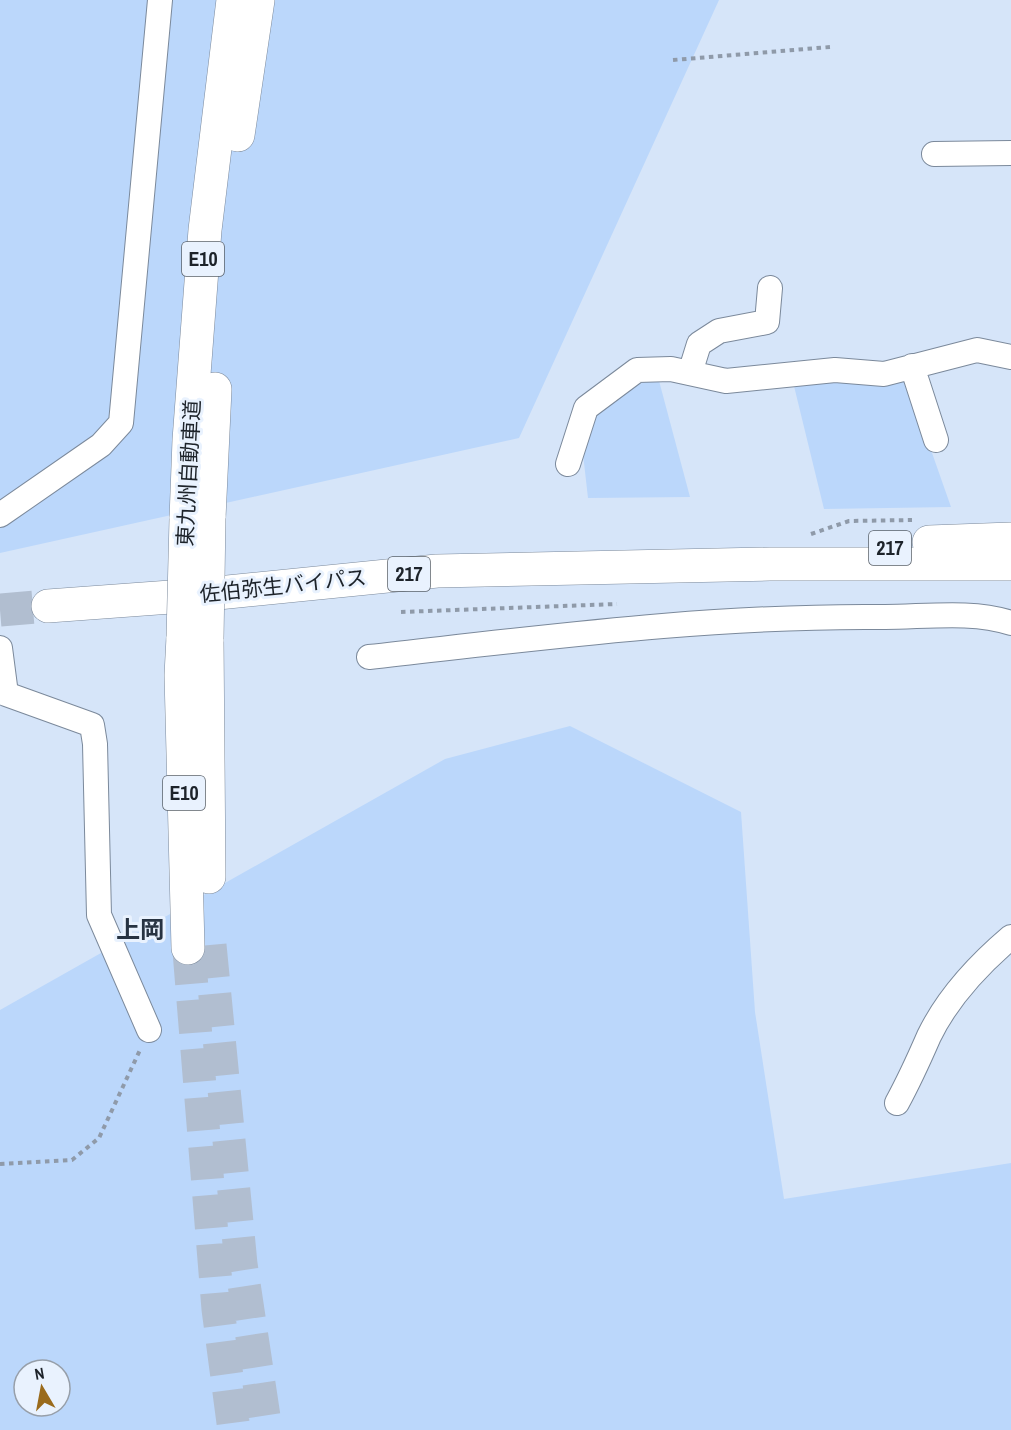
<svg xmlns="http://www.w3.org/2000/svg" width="1011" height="1430" font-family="'Archivo Narrow','Noto Sans JP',sans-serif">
<rect width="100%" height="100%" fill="#d6e5f9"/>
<path fill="#bbd7fb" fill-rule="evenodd" d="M0 0H719L519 438 0 553Z
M905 376 951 507 824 509 794 386Z
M658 377 690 497 588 498 583 454 596 415 629 388Z
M570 726 741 812 755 1012 784 1199 1011 1163V1430H0V1010L445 759ZM24 1370H60V1406H24Z"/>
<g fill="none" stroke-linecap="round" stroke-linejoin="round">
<path stroke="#b1bed0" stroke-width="33" stroke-dasharray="33 16" stroke-linecap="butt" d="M0 610 48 606
M210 945 241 1264 266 1430
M189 951 218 1309 234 1430"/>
<g stroke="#7b899b" stroke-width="26">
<path id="minor" d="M934 154 1011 153
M912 366 936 440
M690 373 699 344 719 331 767 322 770 288
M568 464 586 408 637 370 671 369 726 381 835 370 884 374 977 350 1011 357
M0 515 101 445 121 423 160 0
M0 648 6 694 92 725 95 744 99 915 149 1030
M369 657C541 638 712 615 885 617 924 617 973 610 1011 623
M897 1103C909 1081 919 1059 929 1036 948 997 978 965 1011 937"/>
</g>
<g stroke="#7b899b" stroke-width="34">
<path id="highway" d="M238 135 258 0
M209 518 215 389
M186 519 189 440 205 230 233 0
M929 542 1011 539
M48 606 198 595 437 571 770 564H1011
M183 637 181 675 188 948
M207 639 209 877"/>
</g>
<path stroke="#8f9aa9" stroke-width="4" stroke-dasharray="4.5 4.5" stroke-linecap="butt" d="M673 60 830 47
M811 534 849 521 912 520
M401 612 617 604
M0 1164 72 1160 99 1138 140 1050"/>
<use href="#minor" stroke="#fff" stroke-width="24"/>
<use href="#highway" stroke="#fff" stroke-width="33"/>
<g stroke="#7b899b" stroke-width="34" stroke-linecap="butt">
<path id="highway-bridge" d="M183 637 186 519
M207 639 209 518"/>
</g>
<use href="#highway-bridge" stroke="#fff" stroke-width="33"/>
</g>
<g text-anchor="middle" stroke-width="6" stroke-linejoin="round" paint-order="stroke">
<g fill="#e9f2fe" stroke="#5a616a" stroke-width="1.5">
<rect x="182" y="242" width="42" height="34" rx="4.5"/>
<rect x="869" y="531" width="42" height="34" rx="4.5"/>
<rect x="388" y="557" width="42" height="34" rx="4.5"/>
<rect x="163" y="776" width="42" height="34" rx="4.5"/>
</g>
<g font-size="20" font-weight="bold" fill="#1d232a">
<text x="203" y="266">E10</text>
<text x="890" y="555">217</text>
<text x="409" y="581">217</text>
<text x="184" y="800">E10</text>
</g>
<g font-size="21" fill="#1d232a" stroke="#e9f2fe">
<text transform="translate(189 473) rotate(-87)" y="7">東九州自動車道</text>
<text transform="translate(283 586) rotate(-6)" y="7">佐伯弥生バイパス</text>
</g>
<g font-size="24" font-weight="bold" fill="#273342" stroke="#e9f2fe">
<text x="140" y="938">上岡</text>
</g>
</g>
<g transform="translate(42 1388) rotate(350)"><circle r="28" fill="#e9f2fe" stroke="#979fa9" stroke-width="1.5"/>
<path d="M0-4.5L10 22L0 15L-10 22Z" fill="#9a6b1c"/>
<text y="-9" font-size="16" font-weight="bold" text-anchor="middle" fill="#1d232a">N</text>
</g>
</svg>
